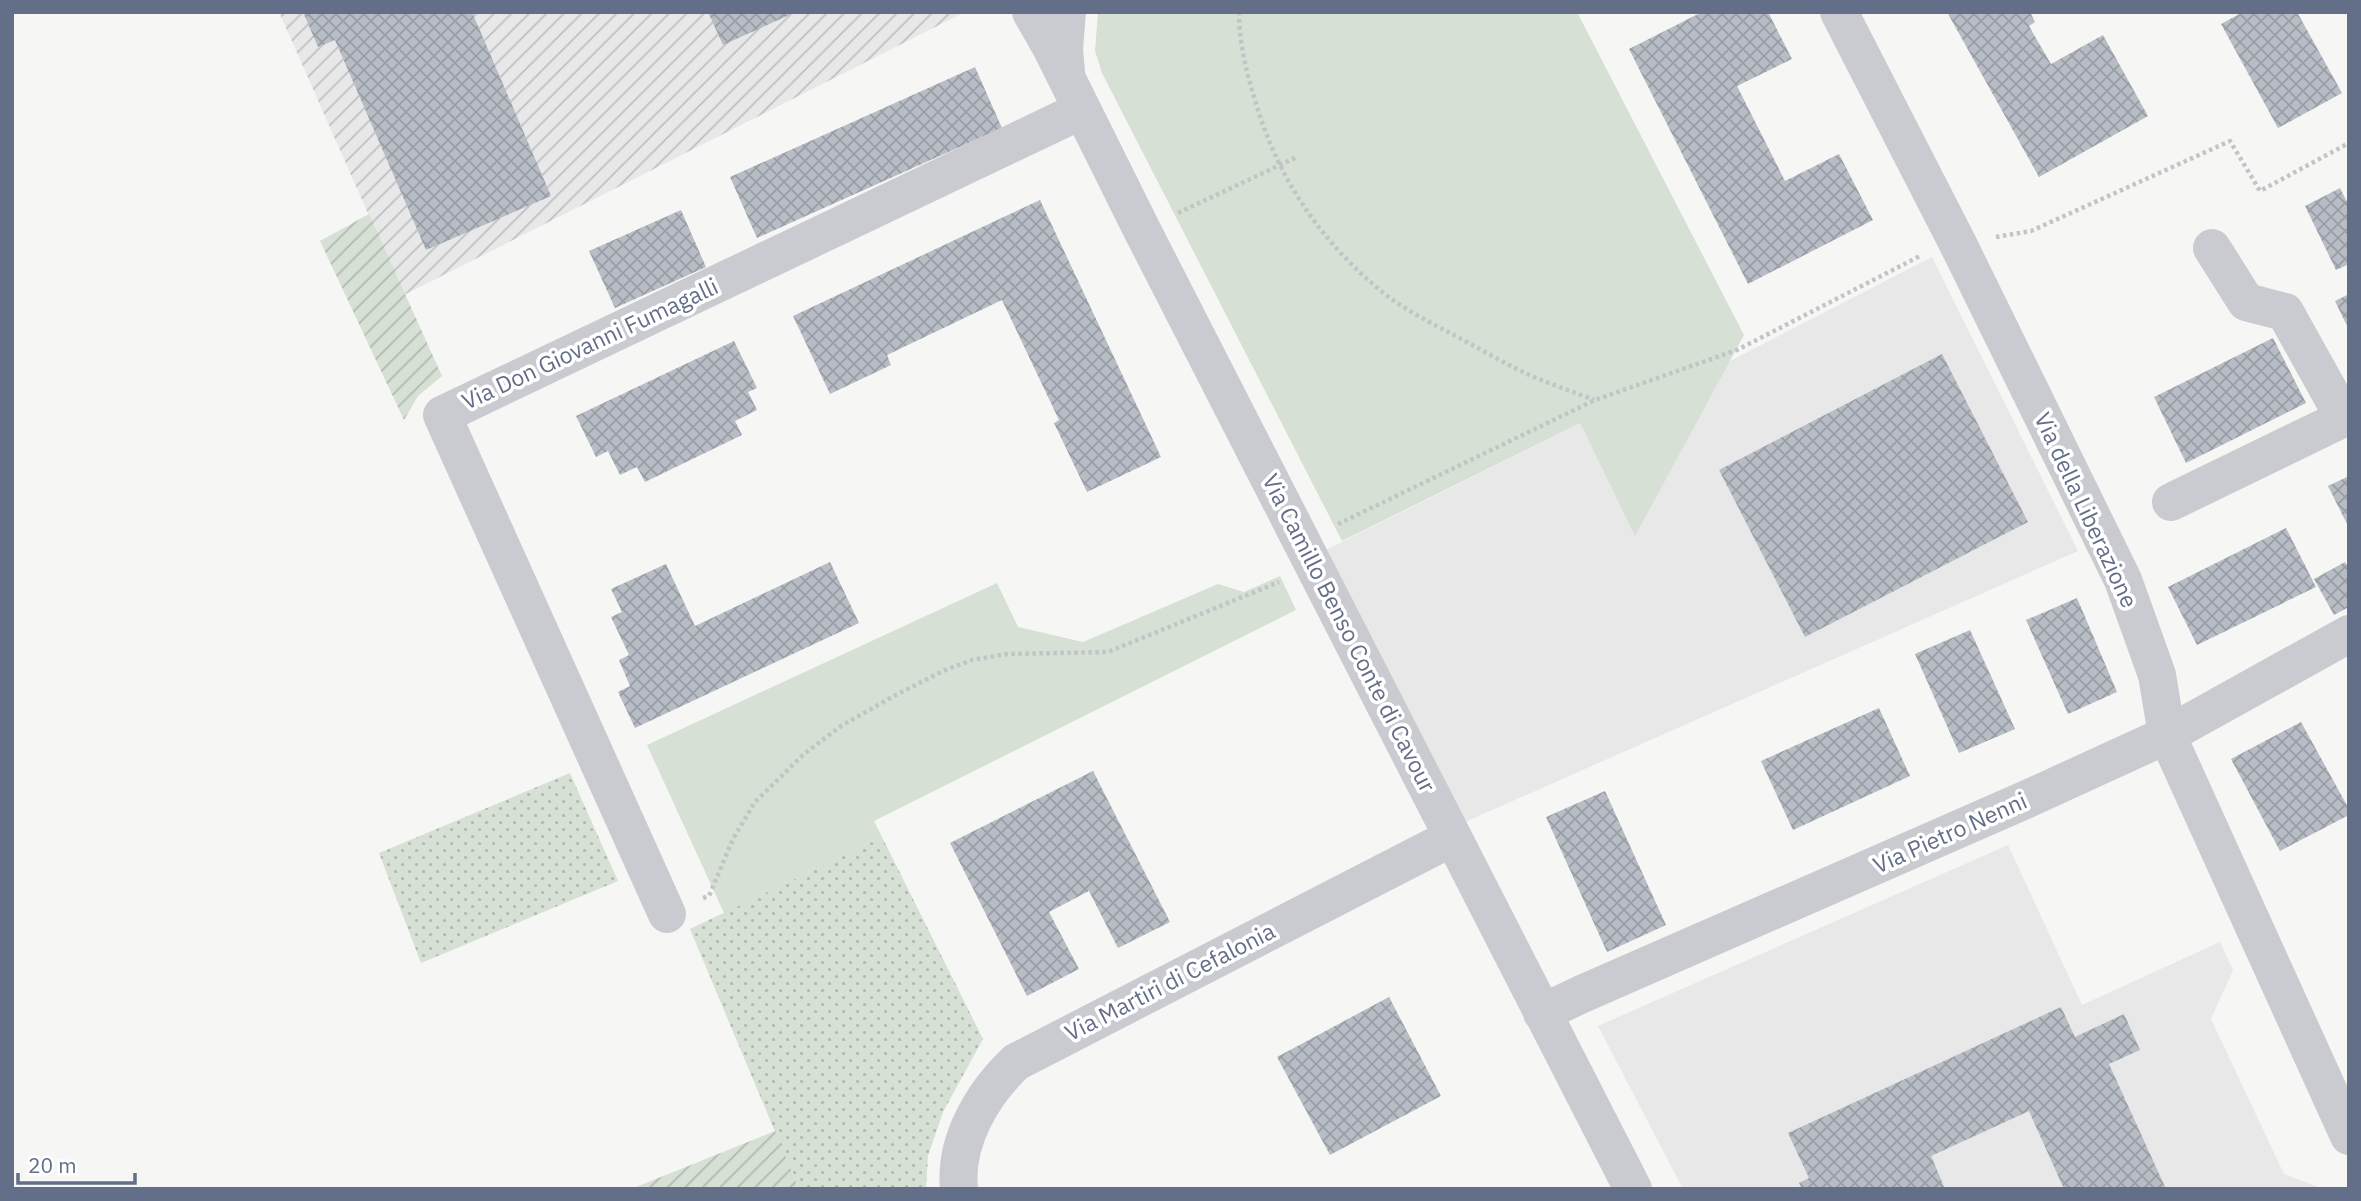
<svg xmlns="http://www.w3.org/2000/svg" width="2361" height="1201" font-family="'IBM Plex Sans',sans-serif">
<defs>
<pattern id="industrial-furrows" width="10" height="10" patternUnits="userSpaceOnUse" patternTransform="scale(1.75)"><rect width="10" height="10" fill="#e7e8e7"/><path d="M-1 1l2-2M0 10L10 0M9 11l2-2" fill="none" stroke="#bfc0c1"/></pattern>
<pattern id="grass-dots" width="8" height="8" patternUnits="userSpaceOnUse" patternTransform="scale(1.75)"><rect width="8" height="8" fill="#d6e0d4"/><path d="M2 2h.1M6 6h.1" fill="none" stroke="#b1bab2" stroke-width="1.8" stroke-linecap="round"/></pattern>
<pattern id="garden-furrows" width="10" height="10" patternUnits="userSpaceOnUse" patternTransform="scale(1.75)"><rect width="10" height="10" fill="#d6e0d4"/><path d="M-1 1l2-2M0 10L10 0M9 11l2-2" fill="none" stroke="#b1bab2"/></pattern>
<pattern id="building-cross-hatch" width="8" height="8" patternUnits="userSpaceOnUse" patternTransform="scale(1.75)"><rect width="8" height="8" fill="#b8bcc4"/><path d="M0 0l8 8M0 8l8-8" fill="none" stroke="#999da5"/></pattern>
</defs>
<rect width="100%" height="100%" fill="#f6f7f4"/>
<path fill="#e7e8e7" d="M1932 257 2078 551 1456 826 1318 554 1580 423 1635 535 1728 362Z
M2008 845 2082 1005 2220 942 2233 970 2211 1019 2284 1174 2324 1189H1683L1598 1026Z"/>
<path fill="url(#industrial-furrows)" d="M279 12H965L404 295Z"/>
<path fill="url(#grass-dots)" d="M570 773 618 881 421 963 379 853Z
M882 837 983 1039 943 1112 928 1156 926 1189H799L690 929Z"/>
<path fill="#d6e0d4" d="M1098 12H1577L1744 335 1635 536 1580 423 1342 541 1102 73 1095 51Z
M1280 576 1296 610 874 821 882 837 724 913 647 745 997 583 1018 627 1083 642 1218 584 1244 592Z"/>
<path fill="url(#garden-furrows)" d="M369 214 442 376 418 396 404 420 320 241Z
M775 1131 799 1189H631Z"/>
<path fill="url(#building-cross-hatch)" d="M303 12H472L551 196 426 250 335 40 318 47Z
M708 12H796L723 45Z
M1702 12H1768L1792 59 1737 86 1785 181 1839 154 1873 220 1748 284 1629 49Z
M1947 12H2030L2035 22 2029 26 2051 64 2103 35 2148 116 2039 177Z
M2243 12H2297L2342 93 2278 128 2221 24Z
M975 67 1002 128 757 238 730 177Z
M2340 188 2349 206V264L2336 270 2305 206Z
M1040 200 1161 457 1087 492 1054 423 1059 420 1002 300 887 355 891 365 830 394 793 316Z
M681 210 706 267 615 308 589 251Z
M2349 294V330L2335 301Z
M2273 338 2306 403 2186 463 2154 397Z
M734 341 757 388 748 392 757 410 735 421 742 435 645 482 637 467 620 475 608 451 596 457 576 416Z
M1942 354 2028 522 1805 637 1719 470Z
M2349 476V528L2328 486Z
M2286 528 2316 587 2197 645 2168 587Z
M830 562 859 623 635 728 618 692 630 686 619 660 629 655 611 617 622 612 611 589 666 564 695 626Z
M2345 562 2349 569V607L2334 615 2314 579Z
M2077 598 2117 692 2068 714 2026 620Z
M1970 630 2015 729 1959 753 1915 654Z
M1879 708 1910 776 1793 830 1761 761Z
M2301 722 2349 809V815L2280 851 2231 759Z
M1093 771 1170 922 1118 948 1089 891 1049 912 1079 969 1027 996 950 843Z
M1605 791 1666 925 1607 952 1546 817Z
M1389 997 1441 1096 1330 1155 1277 1057Z
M2061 1007 2075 1037 2124 1014 2140 1050 2109 1064 2166 1189H2064L2029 1111 1931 1156 1945 1189H1802L1799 1183 1809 1178 1788 1133Z"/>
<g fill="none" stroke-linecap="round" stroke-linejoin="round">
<path stroke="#c2c4c6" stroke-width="4.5" stroke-dasharray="3.5 3.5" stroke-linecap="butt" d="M1239 12C1239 48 1249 82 1260 116 1283 187 1328 249 1386 295 1406 310 1429 322 1450 333 1475 346 1500 361 1525 373 1547 383 1571 391 1594 400
M1178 213 1297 157
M1996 237 2031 231 2230 141 2260 191 2349 143
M1338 524 1595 400 1737 350 1920 256
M703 898 709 896 733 839 755 802 804 754 841 726 894 696 943 671 972 660 1007 654 1108 652 1279 582"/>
<path stroke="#cacbd0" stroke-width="38" d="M1031 12 1051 47 1142 230 1633 1189
M1839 12 1958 244 2123 580 2157 675 2167 735 2349 1136
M1066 72 1064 49 1067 12
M2212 248 2246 302 2285 312 2344 418 2349 416
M2171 502 2344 418
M667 914 442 415 1082 110
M1542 1013 1582 994 2025 800 2167 735 2349 634
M959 1189C954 1141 983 1093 1016 1062L1453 837"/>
</g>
<g text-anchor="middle" stroke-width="7" stroke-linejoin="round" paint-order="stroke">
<g font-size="23" fill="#636e88" stroke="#fff">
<text transform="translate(590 344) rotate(-25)" y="8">Via Don Giovanni Fumagalli</text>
<text transform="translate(2086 510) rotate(65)" y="8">Via della Liberazione</text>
<text transform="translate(1349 633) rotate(63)" y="8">Via Camillo Benso Conte di Cavour</text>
<text transform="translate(1950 833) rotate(-24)" y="8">Via Pietro Nenni</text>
<text transform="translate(1170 982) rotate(-27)" y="8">Via Martiri di Cefalonia</text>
</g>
</g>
<rect width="2361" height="1201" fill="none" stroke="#636e88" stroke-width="28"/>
<path d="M18 1173v10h117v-10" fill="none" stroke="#636e88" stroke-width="3.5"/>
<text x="28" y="1173" font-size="21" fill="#636e88" stroke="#ffffff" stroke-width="5" paint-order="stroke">20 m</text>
</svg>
